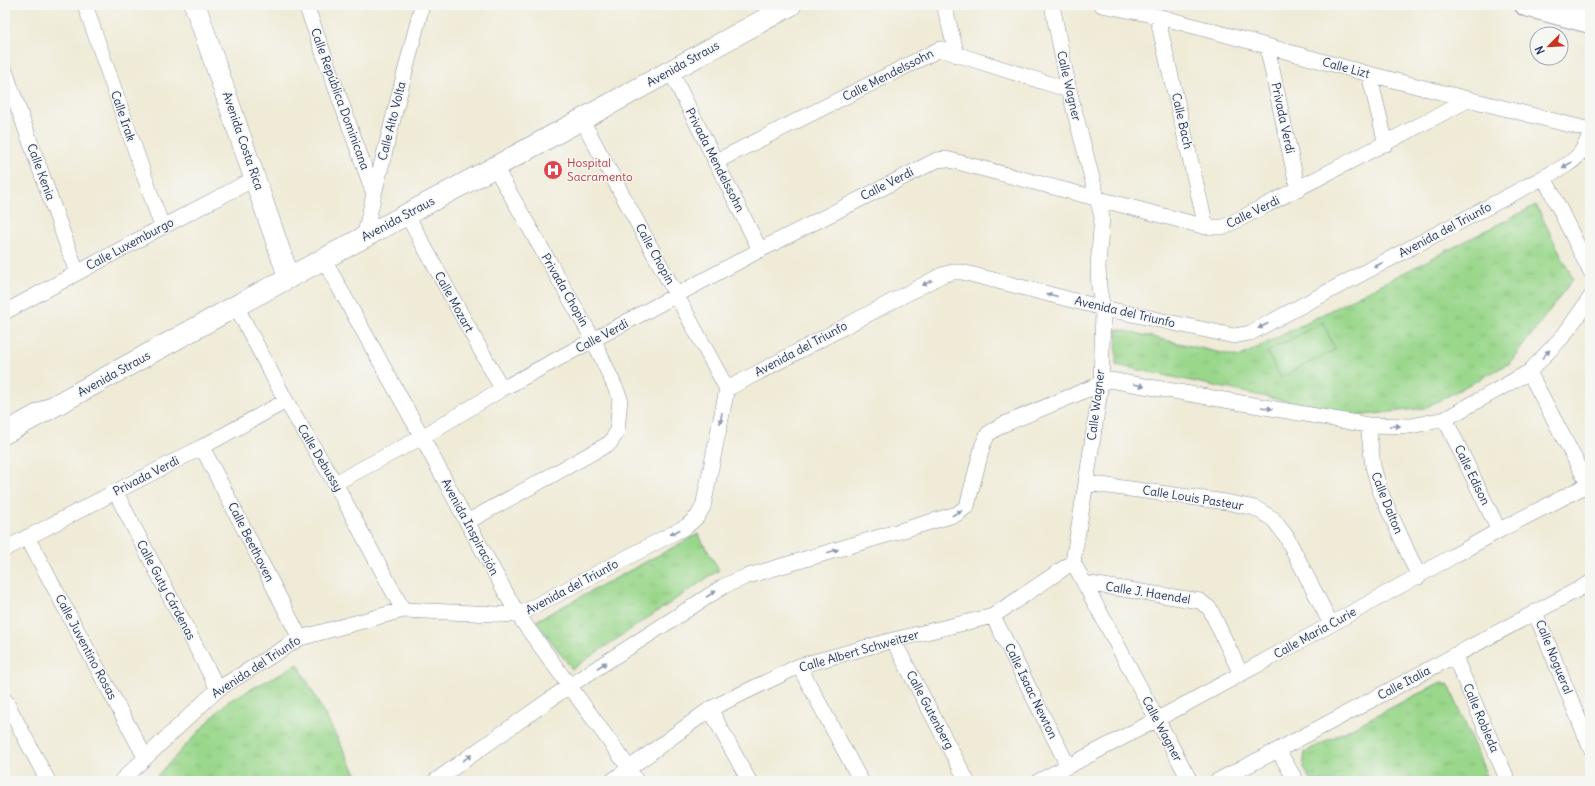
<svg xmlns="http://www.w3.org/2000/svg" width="1595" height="786" font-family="Delius,sans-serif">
<defs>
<pattern id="park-tufts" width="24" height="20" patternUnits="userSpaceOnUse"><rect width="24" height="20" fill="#9ad78b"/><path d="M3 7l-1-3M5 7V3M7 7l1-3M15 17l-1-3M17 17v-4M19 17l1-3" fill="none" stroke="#84b97a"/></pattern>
</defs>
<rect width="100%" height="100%" fill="#f6f6f2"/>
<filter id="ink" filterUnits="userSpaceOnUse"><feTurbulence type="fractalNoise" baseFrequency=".025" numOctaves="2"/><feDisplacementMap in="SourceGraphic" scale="8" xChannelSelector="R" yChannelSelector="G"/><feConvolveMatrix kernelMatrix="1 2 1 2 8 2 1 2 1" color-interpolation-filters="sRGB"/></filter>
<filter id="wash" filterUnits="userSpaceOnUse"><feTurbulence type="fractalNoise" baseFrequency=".012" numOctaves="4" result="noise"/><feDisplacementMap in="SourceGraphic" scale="16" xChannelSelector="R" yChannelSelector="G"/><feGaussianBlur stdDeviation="0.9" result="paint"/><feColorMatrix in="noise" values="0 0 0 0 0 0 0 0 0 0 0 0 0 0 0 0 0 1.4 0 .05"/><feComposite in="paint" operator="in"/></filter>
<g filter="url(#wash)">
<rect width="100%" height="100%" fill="#f0ebd7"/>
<path fill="url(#park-tufts)" stroke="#5a8374" d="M1536 205 1573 279 1510 363 1425 408 1356 416 1116 365 1117 329 1239 357Z
M698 534 719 570 572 669 536 621Z
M298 664 360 781H152L227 702Z
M1441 682 1449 685 1489 781H1311L1303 767 1305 752Z"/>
<path fill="#9ad78b" stroke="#5a8374" d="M1323 322 1335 350 1280 377 1267 352Z"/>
</g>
<g filter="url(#ink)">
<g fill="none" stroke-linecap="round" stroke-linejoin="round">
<g stroke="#868d9a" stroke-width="16">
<path id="street" d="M85 5 162 227
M306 5 374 194
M944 5 957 55
M1052 5 1069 90 1102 217 1098 266 1099 288 1103 308 1101 384 1086 483 1073 562 1190 781
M1102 5 1157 16 1369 74 1590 130
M1157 16 1206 227
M1267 46 1298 190
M670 70 760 250
M5 71 77 273
M1369 74 1386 144
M582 120 727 389
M715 162 940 49 1069 90
M1544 177 1590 271
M407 215 502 389
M364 238 374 194 422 5
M324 260 422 437 467 522 518 615 629 768 636 781
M236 306 286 401 335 483 403 610
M5 312 162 227 256 178
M1529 372 1588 484
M1445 419 1499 531
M1368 425 1373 466 1380 491 1419 577
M202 447 300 638
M335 483 422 437 502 389 760 250 937 160 946 159 1206 227H1224L1470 99
M1086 483 1226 502 1255 508 1273 519 1286 536 1331 624
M115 491 218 689
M467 522 610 443 617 432 620 398 594 341 495 167
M27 537 145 757
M5 549 202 447 286 401
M1084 583 1200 601 1210 609 1241 674
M1535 612 1590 747
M993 616 1068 766
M893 640 967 781
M1454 655 1508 781
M799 666 861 781
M5 700 48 781
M710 709 749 781
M1278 750 1296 781
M121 781 218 689 300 638 403 610 518 615 687 526 697 517 703 507 727 389 942 275 953 272H962L1103 308 1234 336 1250 333 1565 166C1580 157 1583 150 1590 135
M435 781 569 686 724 586 745 577 957 514 967 506 983 444 988 434 1002 425 1110 380 1368 425 1411 426 1445 419 1529 372 1564 335 1590 298
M612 781 710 709 799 666 893 640 993 616 1073 562
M1039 781C1194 702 1346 616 1498 531 1528 515 1560 500 1590 483
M1217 781 1278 750 1590 583"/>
</g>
<g stroke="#868d9a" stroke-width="22">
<path id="secondary" d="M195 5 289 278
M5 433 236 306 495 167 791 5"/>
</g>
<g stroke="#868d9a" stroke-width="24">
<path id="primary" d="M1526 5 1590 22"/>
</g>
<use href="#street" stroke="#fff" stroke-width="15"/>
<use href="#secondary" stroke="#fff" stroke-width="21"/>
<use href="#primary" stroke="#fff" stroke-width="22"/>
</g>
<defs><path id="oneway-solid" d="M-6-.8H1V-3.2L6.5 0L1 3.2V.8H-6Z"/></defs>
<g fill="#8d97ae">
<use href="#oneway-solid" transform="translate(1567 165) rotate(150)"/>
<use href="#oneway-solid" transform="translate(1378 265) rotate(152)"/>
<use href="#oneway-solid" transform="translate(927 283) rotate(152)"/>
<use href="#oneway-solid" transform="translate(1052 295) rotate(-166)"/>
<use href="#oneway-solid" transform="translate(1263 326) rotate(152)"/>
<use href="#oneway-solid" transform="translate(1546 354) rotate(-47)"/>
<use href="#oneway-solid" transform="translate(1139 385) rotate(10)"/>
<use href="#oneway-solid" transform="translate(1267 408) rotate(10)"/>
<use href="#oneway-solid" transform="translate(721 418) rotate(101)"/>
<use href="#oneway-solid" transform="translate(1395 426)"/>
<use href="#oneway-solid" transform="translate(957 513) rotate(-28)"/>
<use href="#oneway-solid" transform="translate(675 532) rotate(152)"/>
<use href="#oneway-solid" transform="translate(833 551) rotate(-16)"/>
<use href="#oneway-solid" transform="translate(711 594) rotate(-33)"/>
<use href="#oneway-solid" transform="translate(602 665) rotate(-33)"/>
<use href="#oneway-solid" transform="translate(467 758) rotate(-35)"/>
</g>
</g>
<defs>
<g id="hospital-disc" transform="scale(1)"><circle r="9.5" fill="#e0444e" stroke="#f6f6f2"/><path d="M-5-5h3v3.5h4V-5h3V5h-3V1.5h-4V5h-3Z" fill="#fff"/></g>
</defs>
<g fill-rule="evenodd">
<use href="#hospital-disc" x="553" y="170"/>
</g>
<g text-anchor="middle" stroke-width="3" stroke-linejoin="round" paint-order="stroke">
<g font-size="12" fill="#1b2f5e" stroke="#f6f6f2">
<text transform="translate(683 64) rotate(-29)" y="4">Avenida Straus</text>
<text transform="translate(1346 68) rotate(15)" y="4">Calle Lizt</text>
<text transform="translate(888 75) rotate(-27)" y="4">Calle Mendelssohn</text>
<text transform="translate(1069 86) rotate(77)" y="4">Calle Wagner</text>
<text transform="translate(340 99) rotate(70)" y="4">Calle República Dominicana</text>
<text transform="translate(123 116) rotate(71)" y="4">Calle Irak</text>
<text transform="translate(1283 118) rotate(78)" y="4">Privada Verdi</text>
<text transform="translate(392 121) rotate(-76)" y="4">Calle Alto Volta</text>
<text transform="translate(1182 121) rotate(77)" y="4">Calle Bach</text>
<text transform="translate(243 141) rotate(71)" y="4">Avenida Costa Rica</text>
<text transform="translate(715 160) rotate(63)" y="4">Privada Mendelssohn</text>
<text transform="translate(41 172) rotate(70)" y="4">Calle Kenia</text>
<text transform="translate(887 184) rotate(-27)" y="4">Calle Verdi</text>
<text transform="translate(1253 212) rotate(-26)" y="4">Calle Verdi</text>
<text transform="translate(398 219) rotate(-28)" y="4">Avenida Straus</text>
<text transform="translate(1445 230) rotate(-28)" y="4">Avenida del Triunfo</text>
<text transform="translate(130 244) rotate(-28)" y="4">Calle Luxemburgo</text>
<text transform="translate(655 254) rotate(61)" y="4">Calle Chopin</text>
<text transform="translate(565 290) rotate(60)" y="4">Privada Chopin</text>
<text transform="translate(454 302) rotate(61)" y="4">Calle Mozart</text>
<text transform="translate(1125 312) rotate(13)" y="4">Avenida del Triunfo</text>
<text transform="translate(602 336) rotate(-28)" y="4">Calle Verdi</text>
<text transform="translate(801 349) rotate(-28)" y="4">Avenida del Triunfo</text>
<text transform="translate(114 374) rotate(-29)" y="4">Avenida Straus</text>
<text transform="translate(1096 405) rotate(-83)" y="4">Calle Wagner</text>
<text transform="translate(320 458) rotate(59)" y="4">Calle Debussy</text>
<text transform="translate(1472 475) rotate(64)" y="4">Calle Edison</text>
<text transform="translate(146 476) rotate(-27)" y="4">Privada Verdi</text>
<text transform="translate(1193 498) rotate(9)" y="4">Calle Louis Pasteur</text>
<text transform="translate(1387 503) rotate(68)" y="4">Calle Dalton</text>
<text transform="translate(470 527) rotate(62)" y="4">Avenida Inspiración</text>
<text transform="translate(251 542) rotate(63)" y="4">Calle Beethoven</text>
<text transform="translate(572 587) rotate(-28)" y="4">Avenida del Triunfo</text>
<text transform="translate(166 590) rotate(62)" y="4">Calle Guty Cárdenas</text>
<text transform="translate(1148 593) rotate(9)" y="4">Calle J. Haendel</text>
<text transform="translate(1315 633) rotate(-29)" y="4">Calle María Curie</text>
<text transform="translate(86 647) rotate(62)" y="4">Calle Juventino Rosas</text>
<text transform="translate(859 651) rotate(-16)" y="4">Calle Albert Schweitzer</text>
<text transform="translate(1554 657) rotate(68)" y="4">Calle Nogueral</text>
<text transform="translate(256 667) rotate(-33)" y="4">Avenida del Triunfo</text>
<text transform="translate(1404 683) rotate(-28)" y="4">Calle Italia</text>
<text transform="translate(1031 691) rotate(64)" y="4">Calle Isaac Newton</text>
<text transform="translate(930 710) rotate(62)" y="4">Calle Gutenberg</text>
<text transform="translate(1481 718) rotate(67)" y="4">Calle Robleda</text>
<text transform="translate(1162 729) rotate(62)" y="4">Calle Wagner</text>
</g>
<g font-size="12" fill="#be3a42" stroke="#f6f6f2" text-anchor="start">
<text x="567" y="167">Hospital<tspan x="567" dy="14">Sacramento</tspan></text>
</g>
</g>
<rect width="1595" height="786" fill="none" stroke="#f6f6f2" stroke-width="20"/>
<g transform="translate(1549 46) rotate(246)"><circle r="19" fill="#f6f6f2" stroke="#9ea6b7"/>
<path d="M0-3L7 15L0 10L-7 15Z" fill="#c8321e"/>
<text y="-6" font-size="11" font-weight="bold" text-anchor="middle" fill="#1b2f5e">N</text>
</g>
</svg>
